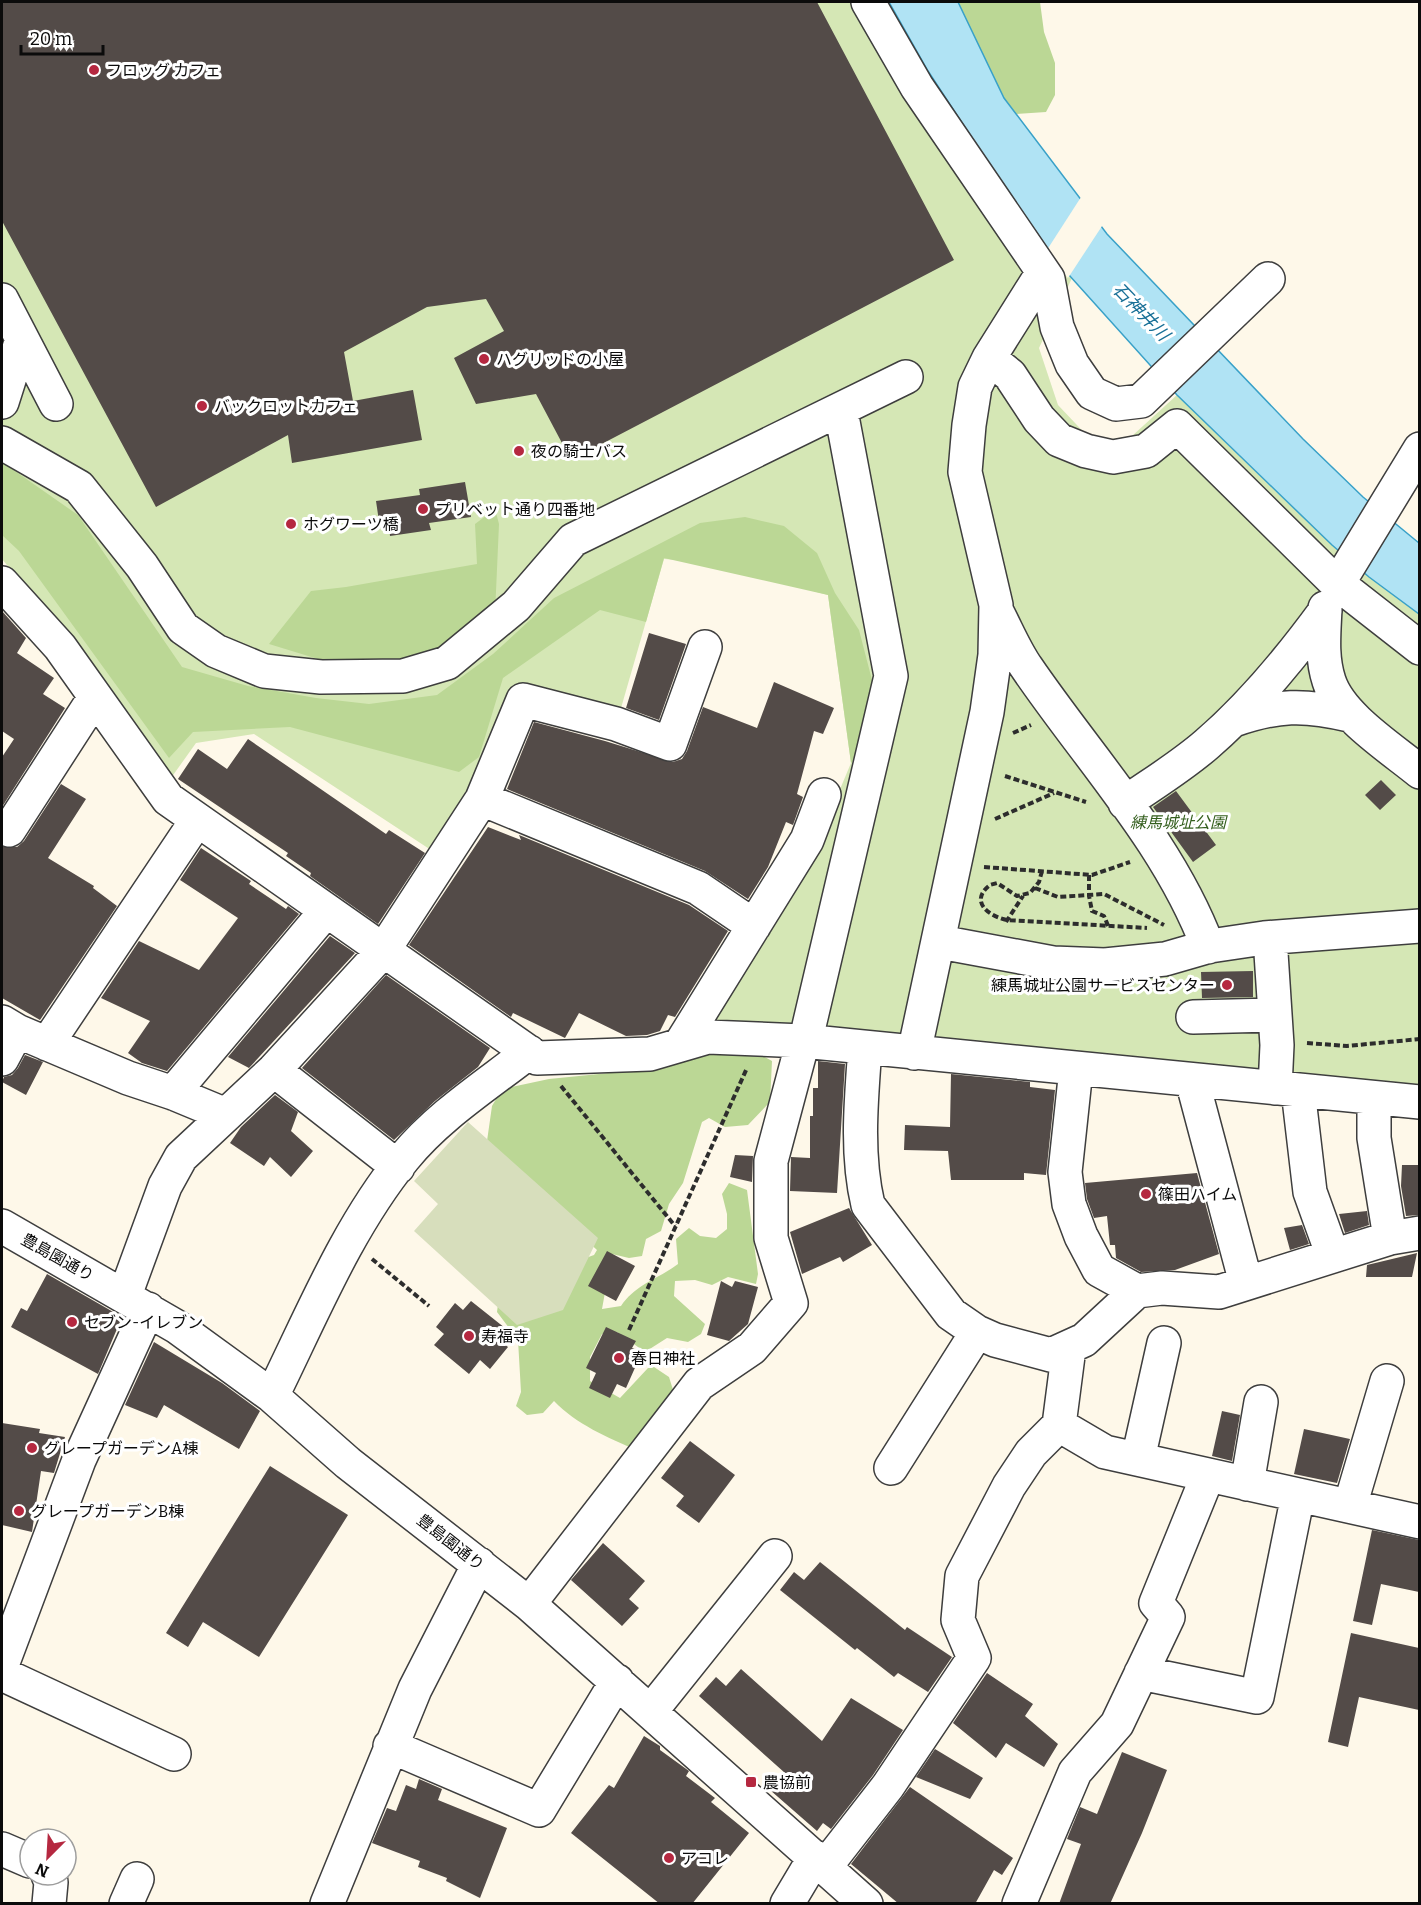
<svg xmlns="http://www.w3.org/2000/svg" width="1421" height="1905" font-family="Bitter,'Noto Sans JP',serif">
<rect width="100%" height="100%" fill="#fef8e9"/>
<path fill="#d5e7b5" d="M2 2H889L928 71 1042 245 1072 278 1039 348 1058 405 1093 442 1132 436 1177 395C1255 471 1331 549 1419 614V1086L707 1026 825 825 851 763 828 595 706 562 664 559 619 715 516 684 481 779 434 852 254 734 196 743 171 778 71 643 2 559Z"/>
<path fill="#bbd795" d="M945 2H1040L1044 32 1055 63V95L1046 112 1003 115Z
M2 462 78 515 182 667 248 686 316 698 369 704 437 695 493 654 554 598 700 523 745 517 784 526 817 553 835 593 859 630 878 703 865 746 851 763 828 595 664 558 646 622 600 610 503 678 479 757 459 772 290 727 193 732 169 758 19 551 2 535Z
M495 509 499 524 495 614 439 650 376 665 318 659 269 644 311 591 346 587 477 564 475 524Z
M706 1048 763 1056 772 1061 770 1102 748 1125 725 1127 709 1118 702 1122 683 1183 669 1204 661 1231 646 1239 642 1256 629 1258 612 1254 602 1309 621 1306C636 1284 658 1279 678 1264L676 1239 689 1228 700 1236 716 1238 727 1229V1214L722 1194 729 1183 747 1190 758 1274 756 1284 728 1277 712 1285 695 1280 675 1281 674 1296 705 1324 701 1334 688 1342 667 1338 645 1352 617 1332 602 1334 590 1357V1381L620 1398 648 1368 654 1367 669 1377 674 1393 637 1450C608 1438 576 1424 554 1401L543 1413 527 1415 516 1406 521 1392 518 1340 497 1312 500 1289 594 1255 597 1250 486 1148 492 1106 502 1089 549 1079 669 1067Z"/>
<path fill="#d7debc" d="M468 1122 598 1238 563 1310 517 1325 414 1231 438 1204 414 1181Z"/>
<path fill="#b0e3f4" stroke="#39a1c8" stroke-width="1.5" d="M889 2H958L1004 98 1107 234 1303 439 1363 497 1419 543V614L1369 577 1332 545 1177 395 1042 245 928 71Z"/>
<path fill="#fef8e9" d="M1083 194 1104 223 1068 278 1045 253Z"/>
<path fill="#534b48" d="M2 2H817L954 260 571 460 536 394 476 404 454 358 504 331 486 299 427 307 344 352 353 401 413 390 422 440 292 463 288 435 156 507 2 221Z
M465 482 471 517 429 523 431 530 390 536 389 527 380 528 376 501 420 495 419 489Z
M2 611 26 638 17 653 54 678 43 694 65 708 2 807V757L14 739 2 731Z
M649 633 686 644 659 720 626 708Z
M774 682 834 708 823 734 814 731 797 794 803 797 793 825 786 822 768 867 748 899 705 871 507 789 534 722 605 741 673 762 682 759 687 751 703 707 757 728Z
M248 739 386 834 389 830 425 853 378 924 310 876 311 873 286 856 288 853 178 779 198 749 227 769Z
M1381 780 1396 795 1380 810 1365 795Z
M61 784 86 799 48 858 94 886 93 888 117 906 40 1020 2 998V847H17L24 841Z
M1176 791 1216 845 1193 862 1153 807Z
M488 827 521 840 519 835 689 905 728 931 675 1017 668 1015 660 1031 647 1035 626 1036 579 1013 565 1038 513 1013 511 1017 409 945Z
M201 848 251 881 249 884 286 909 288 906 299 914 167 1071 142 1063 128 1053 150 1021 101 998 139 941 199 970 238 918 180 880Z
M330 936 355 953 249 1068 228 1057Z
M1253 971V997L1202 998 1201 972Z
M386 975 490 1048 478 1067 435 1101 394 1140 302 1068Z
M25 1055 43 1062 26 1095 2 1082 4 1077 12 1075 18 1068Z
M818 1061 845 1064 837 1193 790 1191 791 1157 810 1158V1116H813V1088H818Z
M951 1074 1030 1082V1087L1055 1090 1046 1175 1024 1173V1180H951L948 1151 904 1150 905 1125 950 1127Z
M275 1095 298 1112 291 1131 313 1151 291 1177 270 1157 264 1166 230 1143 241 1127Z
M735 1155 753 1156 752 1182 730 1177Z
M1402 1165H1419V1215L1406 1216 1401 1186Z
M1197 1173 1219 1254 1175 1270 1141 1272 1116 1258 1115 1245H1110L1107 1216 1094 1218 1087 1199 1085 1183Z
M849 1208 872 1245 843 1262 840 1257 802 1274 790 1232Z
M1367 1211 1369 1225 1345 1233 1339 1214Z
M1302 1225 1309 1244 1290 1250 1284 1228Z
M607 1251 635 1266 616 1301 588 1286Z
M1417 1253 1412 1277H1366L1367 1265Z
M47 1274 122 1317 98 1374 11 1327 21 1308 27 1311Z
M721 1281 732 1287 735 1281 758 1287 748 1324 729 1341 707 1335Z
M471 1301 505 1328 497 1338 508 1347 490 1369 480 1360 469 1374 434 1345 444 1334 436 1327 455 1303 463 1310Z
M606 1327 636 1341 632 1348 642 1352 626 1388 617 1384 610 1398 589 1388 596 1373 586 1368Z
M154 1342 222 1383 260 1411 239 1449 164 1405 157 1418 125 1405Z
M1222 1411 1240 1415 1232 1461 1212 1456Z
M2 1423 40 1429 39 1433 65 1437 54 1473 41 1471 32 1532 2 1525Z
M1304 1429 1350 1439 1337 1483 1294 1474Z
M690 1441 735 1475 699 1523 676 1506 684 1496 661 1478Z
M270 1466 348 1515 259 1657 203 1622 188 1647 166 1633Z
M1372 1530 1419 1540V1592L1381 1584 1372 1625 1353 1621Z
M603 1543 645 1581 629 1599 639 1608 622 1626 571 1580Z
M820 1562 905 1630 907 1627 952 1657 928 1692 898 1673 894 1677 857 1648 855 1650 780 1590 794 1572 804 1580Z
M1351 1633 1419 1648V1710L1359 1697 1348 1747 1328 1742Z
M741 1669 822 1741 851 1698 903 1730 873 1775 831 1829 823 1823 817 1831 770 1790 785 1773 699 1696 716 1677 726 1686Z
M987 1673 1033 1704 1025 1716 1058 1744 1044 1767 1006 1743 996 1758 953 1723Z
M644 1736 660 1746V1750L689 1771 686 1776 715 1798 711 1802 749 1833 692 1904H660L571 1833 609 1785 614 1788Z
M935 1749 983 1778 970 1799 916 1777Z
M1122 1752 1167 1770 1142 1833 1110 1904H1059L1081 1844 1067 1839 1080 1807 1097 1814Z
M419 1779 442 1789 438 1800 507 1828 480 1898 446 1881 447 1878 418 1867 420 1861 372 1843 387 1808 396 1811 406 1785 416 1789Z
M910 1787 1013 1858 1002 1875 994 1870 975 1904H899L851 1864Z"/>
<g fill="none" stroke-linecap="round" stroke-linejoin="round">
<g stroke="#3e3e3e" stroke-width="36">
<path id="minor" d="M868 2 917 87 1048 279 1057 327 1072 364 1092 393 1116 404 1141 401 1268 279
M2 300 56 404
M989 358 1010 375 1039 419 1059 440 1086 451 1113 457 1146 451 1177 426 1333 580 1420 648
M2 402 22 339
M2 443 79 487 142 566 183 628 216 651 264 671 321 677 403 676 447 663 516 606 573 540 906 377
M1342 577 1420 449
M2 583 60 647 168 799 537 1058 650 1054 708 1037 803 1041 1420 1102
M1325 608C1324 632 1321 657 1329 681 1340 716 1391 748 1420 772
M997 612C1007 631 1015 651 1027 668 1089 759 1169 843 1208 947
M1234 720C1277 705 1304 704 1349 715
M482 799 523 700 616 724 670 744 705 647
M1125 803C1152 784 1182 766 1207 744 1252 705 1290 659 1325 611
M9 830 95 697
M940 942 1053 963 1105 965 1165 959 1210 946 1264 938 1420 926
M1271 953 1277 1045 1275 1088
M1193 1017 1275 1015
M2 1022 17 1031 128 1078 173 1093 226 1115
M809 1026 891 676 841 411
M47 1044 197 820
M680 1045 807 840 824 795
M865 1048C861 1101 856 1154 868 1205L951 1314 977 1332 995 1340 1051 1355 1084 1340 1137 1291 1162 1288 1219 1292 1390 1238 1420 1233
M914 1053 987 712 995 655 996 605 965 472 969 425 975 387 989 358 1038 280
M2 1059 17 1031
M1076 1069 1065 1172 1069 1204 1081 1236 1099 1270 1137 1291
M274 1070 398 1167
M1192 1080 1246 1283
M1298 1090 1310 1192 1333 1256
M173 1093 326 911
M1374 1098V1138L1390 1238
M2 1226 177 1327 272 1396 348 1463 529 1604 866 1904
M125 1295 165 1186 181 1157 274 1070 383 951 482 799 698 888 754 926
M272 1396C312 1315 347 1228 404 1158 438 1116 487 1085 529 1052
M1059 1425 1105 1452 1420 1522
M1138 1459 1164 1343
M891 1468 977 1332
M1247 1484 1261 1402
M1350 1506 1387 1381
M529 1604 699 1384 752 1348 791 1303 771 1238V1161L803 1041
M2 1665 79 1460 148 1309
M1141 1673 1257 1697 1298 1495
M2 1674 174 1754
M651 1711 775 1556
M390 1746 539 1810 617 1681
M2 1849 30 1861
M825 1867 888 1786 974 1658 958 1620 962 1576 1009 1486 1031 1453 1059 1425 1069 1348
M48 1875 51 1882 49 1904
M126 1904 137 1879
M327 1904 415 1689 479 1564
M787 1904 815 1857
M1019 1904 1075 1772 1117 1724 1168 1617 1156 1603 1208 1475"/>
</g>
<path stroke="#2d2d2d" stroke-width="4" stroke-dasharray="6 3" stroke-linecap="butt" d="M1013 733 1031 725
M1005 776 1086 802
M995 819 1054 793
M984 867 1092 875 1130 862
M1042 871 1039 882 1030 893 1017 896 997 883 990 885C969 901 988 916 1007 920L1147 928
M1089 875V896L1092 911 1104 916 1109 928
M1035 888 1058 897 1104 894 1164 925
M1006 922 1023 896
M1307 1043 1347 1046 1420 1039
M561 1086 675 1226
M372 1259 429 1306
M629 1330 747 1068"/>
<use href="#minor" stroke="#fff" stroke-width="33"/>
</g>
<g fill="#b52840" stroke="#fff" stroke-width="2">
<circle cx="94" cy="70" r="6"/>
<circle cx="484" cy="359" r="6"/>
<circle cx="202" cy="406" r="6"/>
<circle cx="519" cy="451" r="6"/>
<circle cx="423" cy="509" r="6"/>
<circle cx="291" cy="524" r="6"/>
<circle cx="1227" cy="985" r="6"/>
<circle cx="1146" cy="1194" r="6"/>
<circle cx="72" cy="1322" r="6"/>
<circle cx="469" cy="1336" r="6"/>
<circle cx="619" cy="1358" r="6"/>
<circle cx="32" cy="1448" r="6"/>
<circle cx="19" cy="1511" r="6"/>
<rect x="745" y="1776" width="12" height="12" rx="3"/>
<circle cx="669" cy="1858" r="6"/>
</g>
<g text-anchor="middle" stroke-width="6" stroke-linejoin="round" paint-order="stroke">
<g font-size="16" fill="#0b0b0b" stroke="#fff" text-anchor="start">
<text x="106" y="76">フロッグ カフェ</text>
<text x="496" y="365">ハグリッドの小屋</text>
<text x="214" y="412">バックロットカフェ</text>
<text x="531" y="457">夜の騎士バス</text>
<text x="435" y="515">プリベット通り四番地</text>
<text x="303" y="530">ホグワーツ橋</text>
<text x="1215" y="991" text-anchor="end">練馬城址公園サービスセンター</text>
<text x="1158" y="1200">篠田ハイム</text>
<text x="84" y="1328">セブン-イレブン</text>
<text x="481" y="1342">寿福寺</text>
<text x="631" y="1364">春日神社</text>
<text x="44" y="1454">グレープガーデンA棟</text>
<text x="31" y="1517">グレープガーデンB棟</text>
<text x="763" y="1788">農協前</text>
<text x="681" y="1864">アコレ</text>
</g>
<g font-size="16" font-style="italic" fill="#345f1e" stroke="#fff">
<text x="1178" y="828">練馬城址公園</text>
</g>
<g font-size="16" fill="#0b0b0b" stroke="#fff">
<text transform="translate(58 1257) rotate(29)" y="6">豊島園通り</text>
<text transform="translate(451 1542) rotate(38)" y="6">豊島園通り</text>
</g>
<g font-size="18" font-style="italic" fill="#197097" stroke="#fff">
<text transform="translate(1141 312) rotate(46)" y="6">石神井川</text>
</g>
</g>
<rect width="1421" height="1905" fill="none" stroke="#0b0b0b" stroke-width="6"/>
<g transform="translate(48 1857) rotate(204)"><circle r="28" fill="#ffffff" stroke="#9d9d9d" stroke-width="1.5"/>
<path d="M0-4.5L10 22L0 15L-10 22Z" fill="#b52840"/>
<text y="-9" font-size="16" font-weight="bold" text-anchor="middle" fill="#0b0b0b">N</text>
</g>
<path d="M21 45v9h82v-9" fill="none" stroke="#0b0b0b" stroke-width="3"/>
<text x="30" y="45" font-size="18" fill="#0b0b0b" stroke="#ffffff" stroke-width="4.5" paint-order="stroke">20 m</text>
</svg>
